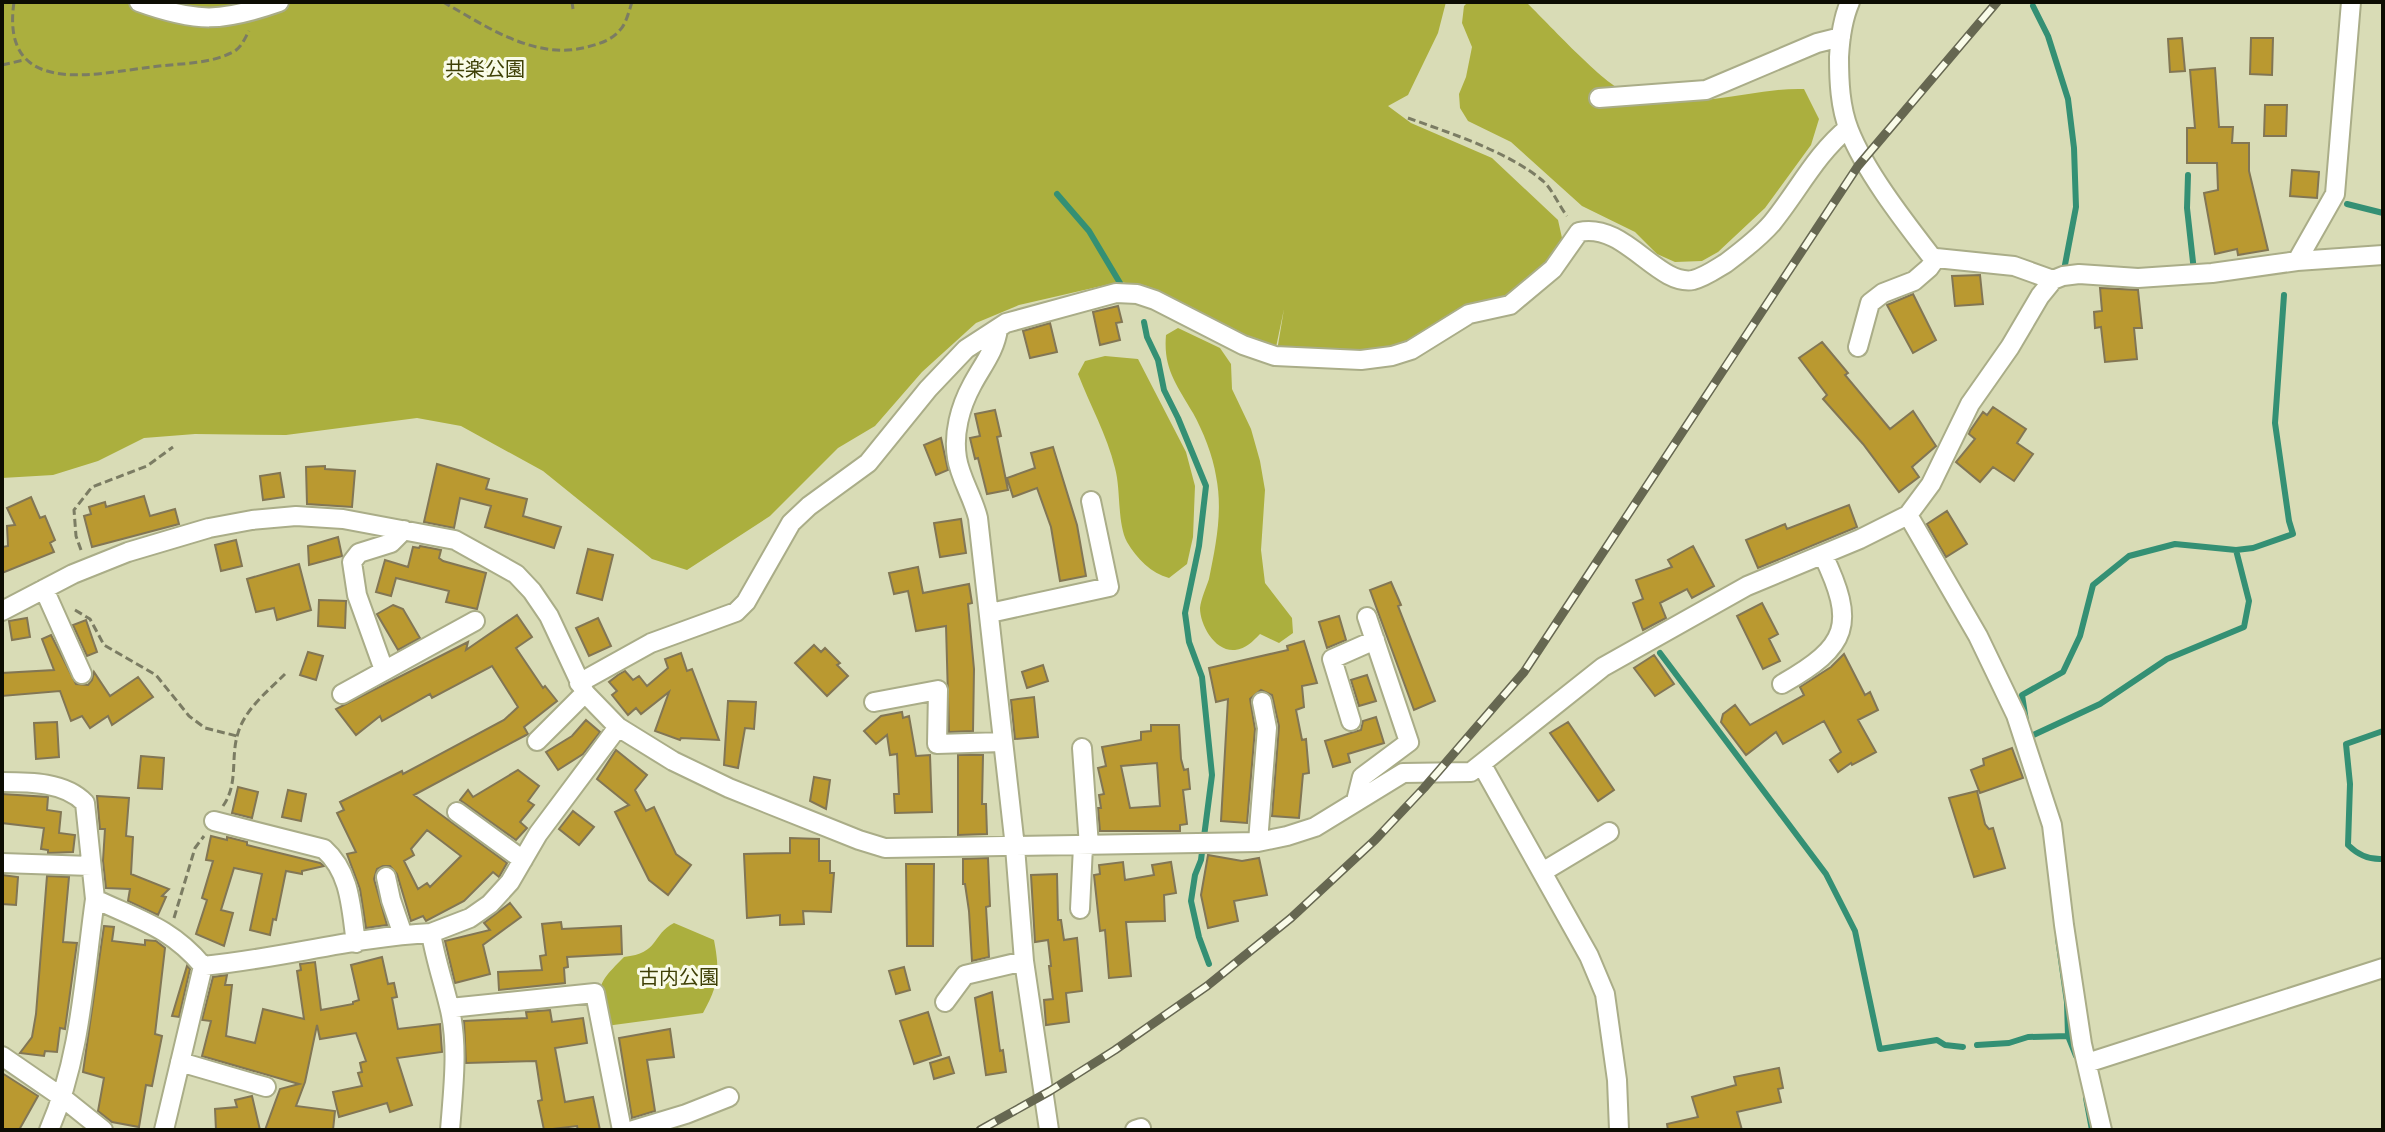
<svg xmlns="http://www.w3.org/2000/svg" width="2385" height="1132" font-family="Manrope,'Noto Sans JP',sans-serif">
<rect width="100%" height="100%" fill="#d9dcb6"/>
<path fill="#abaf3e" d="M2 2H1446L1438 33 1408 95 1388 106 1411 123 1492 158 1558 220 1562 238 1542 268 1501 301 1460 309 1406 344 1381 352 1277 351 1284 309 1275 352 1214 323 1147 286 1119 282 1019 305 976 323 922 372 875 426 838 448 770 516 687 570 652 559 543 471 461 426 417 418 286 435 195 434 144 438 98 461 53 475 2 478Z
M1468 2H1526C1547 22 1604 85 1627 93 1652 102 1686 102 1713 99 1744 96 1773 88 1804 89L1819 119 1811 145 1765 208 1718 252 1702 261 1675 262 1657 254 1635 232 1582 206 1511 142 1468 121 1460 108 1459 94 1466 77 1472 47 1462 23 1464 6Z
M1178 328 1220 348 1231 364 1232 389 1251 429 1260 461 1265 490 1261 550 1265 583 1292 618 1293 633 1279 643 1260 634C1253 641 1246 649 1235 650 1215 652 1200 625 1200 608 1201 599 1206 588 1209 579 1216 544 1223 511 1216 476 1213 456 1203 431 1193 413 1177 385 1163 369 1166 335Z
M1105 356 1138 359 1186 452 1195 486 1193 537 1187 564 1169 578C1151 573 1137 559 1127 542 1117 523 1121 490 1115 468 1107 435 1090 405 1078 374L1085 361Z
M674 923 714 940C720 972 719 984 703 1013L606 1026C598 986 594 987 624 957 660 953 651 935 674 923Z"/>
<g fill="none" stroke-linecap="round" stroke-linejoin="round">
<path stroke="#349074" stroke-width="6" d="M2033 6 2048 36 2068 99 2074 148 2076 207 2064 270
M2188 175 2187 208 2194 271
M1057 194 1089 231 1120 283
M2347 204 2383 213
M1144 322 1147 337 1158 360 1164 390 1178 418 1206 486 1199 546 1185 613 1189 642 1202 677 1212 775 1201 860 1195 875 1191 901 1199 937 1209 964
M1660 653 1826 874 1855 931 1880 1049 1937 1040 1945 1045 1963 1047
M2026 721 2022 695 2063 672 2080 636 2093 585 2129 556 2175 544 2236 550 2253 548 2293 534 2289 521 2275 423 2284 295
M2383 731 2346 744 2350 784 2348 845C2358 855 2369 860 2383 859
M2028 732 2029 737 2100 704 2167 659 2244 627 2249 601 2236 550
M2058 938 2067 1002 2068 1036 2076 1056
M1977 1045 2009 1043 2028 1037 2068 1036
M2086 1098 2092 1130"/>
</g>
<path fill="#ba9930" stroke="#827654" stroke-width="2" fill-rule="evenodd" d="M2182 38 2185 71 2170 72 2168 39Z
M2251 38H2273L2272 75 2250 74Z
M2215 68 2219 127H2233L2232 143H2249V171L2268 250 2238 255 2237 249 2215 254 2204 193 2218 190 2217 163H2187V128H2195L2190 70Z
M2265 105H2287L2286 136H2264Z
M2292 170 2319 172 2317 198 2290 196Z
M1980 275 1983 304 1955 306 1952 276Z
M2100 288 2138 290 2142 328H2134L2137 359 2105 362 2101 327 2095 328 2094 312 2102 311Z
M1913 294 1936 340 1913 353 1887 305Z
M1118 306 1122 322 1116 323 1120 340 1100 345 1093 312Z
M1050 323 1057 352 1030 358 1023 331Z
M1822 342 1848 373 1845 375 1890 429 1913 411 1936 446 1912 467 1919 477 1899 492 1863 444 1823 399 1827 395 1799 358Z
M1993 407 2026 429 2017 443 2033 454 2014 481 1993 467 1980 482 1956 462 1975 439 1969 434 1970 431 1983 412 1987 415Z
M995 410 1001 436 997 437 1008 490 987 494 978 458 975 459 970 438 980 436 975 414Z
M941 438 948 470 936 475 924 445Z
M1053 447 1077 525 1086 576 1060 581 1051 527 1037 488 1013 497 1007 478 1035 468 1031 453Z
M437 464 489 479 486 489 527 499 523 516 561 527 554 548 485 527 491 506 460 498 454 528 424 522Z
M325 466V469L355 471 352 507 307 504 306 467Z
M280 473 284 497 263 500 260 476Z
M144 496 150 516 175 509 179 524 92 547 84 516 91 514 89 507 105 502 106 507Z
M31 497 40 518 45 516 55 540 50 543 54 552 2 573V547L8 546 7 526 15 525 7 508Z
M1849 505 1857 527 1758 568 1746 540 1785 524 1787 529Z
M1947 511 1967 544 1946 557 1927 524Z
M961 519 966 553 940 557 934 523Z
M338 537 342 556 309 565 308 546Z
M236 540 242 566 221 571 215 545Z
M420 546 441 550 439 558 443 561 486 573 477 609 446 602 449 591 396 578 391 596 376 592 385 560 408 567 413 547 419 548Z
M1693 546 1714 586 1692 598 1687 589 1660 603 1666 618 1643 630 1633 603 1643 599 1636 580 1672 567 1668 560Z
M588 549 613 555 602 600 577 593Z
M299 564 311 610 277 620 274 608 256 612 247 579Z
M918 567 923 593 969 584 972 603 968 604 974 669 973 731 949 732 946 626 916 631 908 591 894 594 889 573Z
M1391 582 1401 605 1398 606 1435 701 1414 710 1370 590Z
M319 600 346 601 345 628 318 626Z
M1762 603 1778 634 1769 639 1780 661 1763 669 1737 616Z
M393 605 403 609 420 638 398 650 377 614Z
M517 615 532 637 516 648 543 688 545 686 557 701 524 727 528 734 414 795 507 863 499 877 493 872 464 901 426 921 423 916 411 921 397 874 390 866H383L377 869 374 879 387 925 366 928 360 889 347 854 356 852 337 813 344 810 340 802 402 771 403 774 504 720 518 707 492 666 432 698 430 694 382 721 380 716 356 735 336 709 468 642 466 650ZM427 830 461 856 430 887 427 883 418 889 404 861 414 855 411 849Z
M1339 616 1346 640 1327 648 1319 622Z
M27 618 30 637 12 640 9 621Z
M598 618 611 646 589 656 576 628Z
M86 620 97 652 87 656 73 625Z
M51 635 76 684 88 685 92 680 94 672 110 696 138 677 153 697 112 725 108 716 90 728 82 716 71 721 60 691 2 696V673L54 670 42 639Z
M1304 641 1317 683 1302 686 1304 707 1296 710 1302 740 1306 739 1309 773 1303 774 1299 818 1272 816 1279 726 1272 695 1261 690 1250 699 1255 729 1247 823 1221 821 1228 699 1216 702 1209 668 1288 650 1287 646Z
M814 645 821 652 825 648 840 663 837 665 848 676 827 696 795 663Z
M308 652 323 656 316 680 300 675Z
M681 653 687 671 692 669 719 740 681 738 680 740 655 731 669 692 641 714 636 708 628 715 612 695 617 691 609 682 618 675 625 671 633 680 639 676 647 686 668 668 665 659Z
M1844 654 1865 695 1870 692 1878 710 1858 720 1876 752 1852 765 1851 763 1838 772 1830 760 1841 752 1824 721 1783 744 1776 732 1746 755 1721 722 1723 714 1735 705 1750 725 1804 695 1800 687 1831 667Z
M1654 655 1674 684 1655 696 1634 668Z
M1043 665 1048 681 1027 688 1022 672Z
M1367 675 1376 701 1359 706 1351 680Z
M1034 697 1038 737 1015 739 1011 700Z
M728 701 756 702 754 729 745 728 738 768 724 765Z
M902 712 903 718 909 716 916 756 930 755 932 812 895 813 894 794H899L897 754 890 755 887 735 876 744 864 731 881 716Z
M1376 717 1384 743 1348 754 1350 762 1333 767 1325 741 1361 730 1363 721Z
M586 720 600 732 583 754 558 770 546 752 572 736Z
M57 722 59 757 36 759 34 723Z
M1568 722 1614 790 1598 801 1550 733Z
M1151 725H1179L1181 759 1184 770 1188 769 1190 789 1183 790 1187 824 1180 825V831H1100L1098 808H1101L1099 795 1104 794 1098 768 1106 766 1102 747 1141 740V732L1151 731ZM1157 763 1160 806 1130 808 1121 766Z
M2012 748 2023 778 1980 793 1971 770 1984 765 1983 759Z
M616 750 647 775 635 790 646 811 654 807 676 854 691 865 668 895 649 880 615 812 629 805 597 779Z
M958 755H983L982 804H986L987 834 958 835Z
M141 756 164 758 162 789 138 788Z
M518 770 539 786 528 801 534 805 520 822 527 828 516 840 460 800 468 790 473 797Z
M814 777 830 780 826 809 810 801Z
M238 787 258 792 252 818 232 813Z
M288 790 306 794 301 821 282 817Z
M1977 791 1985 824 1989 829 1993 828 2005 868 1974 877 1949 798Z
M2 794 48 797 47 810 61 812 59 833 75 835 73 852 48 853V850L41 849 44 828 2 823Z
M97 796 129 798 126 836 133 837 131 874 169 889 162 896 166 897 158 915 128 901 130 889 106 888 103 861 105 829H100Z
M573 811 594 827 579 845 559 829Z
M211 836 227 840V837L247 842V845L320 863 324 866 302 871V874L286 871 276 920 273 919 270 935 250 930 262 874 234 868 221 910 233 913 224 946 196 934 207 900 202 898 213 861 206 860Z
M790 838 819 839V861H830V873H834L831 912 803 911 804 924 780 925V915L747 918 744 854 790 853Z
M1208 855 1242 861 1259 858 1267 895 1234 901 1238 921 1208 928 1201 895Z
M988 858 990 906 986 907 989 957 972 961 969 911 965 884H963V859Z
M1123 862 1125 880 1154 875 1152 865 1171 862 1176 893 1164 895 1165 921 1126 922 1131 976 1109 978 1105 930 1100 931 1094 875 1100 874 1099 865Z
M906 864H934L933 946H907Z
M1057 874 1058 920H1061L1064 940 1077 938 1082 991 1066 993 1069 1022 1046 1025 1044 1000 1053 999 1049 966H1051L1048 940 1035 942 1031 875Z
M2 875 18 877 16 905 2 904Z
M47 876 69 877 63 942 77 943 65 1029 60 1028 57 1052 45 1051 44 1056 20 1053 32 1037 36 1014Z
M510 903 521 917 483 945 490 974 455 983 445 941 490 930 484 923Z
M561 922 562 929 621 926 622 954 567 957 568 967 564 968 565 983 499 990 498 972 542 970 540 956 546 955 542 924Z
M104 926 114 927 112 941 145 945V940L156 941 165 948 155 1034 162 1036 152 1086 146 1085 139 1127 112 1122 98 1111 104 1078 83 1072Z
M382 957 388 984 394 983 397 997 392 998 398 1029 440 1024 442 1052 397 1058 412 1105 390 1112 387 1103 339 1117 333 1092 362 1086 358 1073 362 1072 360 1063 366 1061 356 1033 320 1039 317 1025 305 1082 296 1106 335 1111 333 1130H265L280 1089 299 1084 202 1056 211 1021 202 1020 213 977 227 975 225 985H232L226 1036 255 1043 263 1009 304 1019 297 971 301 970 300 964 315 962 321 1010 353 1004V1002L359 1000 351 965Z
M187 966 190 969 179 1017 172 1016Z
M904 967 910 990 896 994 889 971Z
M992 992 1000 1051 1003 1050 1006 1072 986 1075 975 998Z
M550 1010 552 1022 583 1018 587 1043 555 1048 565 1102 593 1097 600 1130H578L577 1126 544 1130 538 1101 542 1100 536 1061 466 1063 464 1021 527 1018 526 1012Z
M928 1012 941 1055 914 1064 900 1021Z
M670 1029 674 1057 647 1060 655 1111 632 1118 619 1038Z
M949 1057 954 1073 934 1079 930 1063Z
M1779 1068 1783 1088 1778 1089 1781 1102 1737 1112 1742 1130H1668L1667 1124 1698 1117 1692 1097 1736 1085 1734 1077Z
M2 1073 38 1096 19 1130H2Z
M252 1096 260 1130H216L215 1109 237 1107 235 1100Z"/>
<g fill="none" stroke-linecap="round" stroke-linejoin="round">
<g stroke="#aaad88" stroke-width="22">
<path id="minor" d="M139 2C197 23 222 22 279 2
M1850 2C1843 18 1840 39 1839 57 1839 81 1840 107 1849 130 1865 171 1904 221 1931 256L1936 258 2014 266 2053 280
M1599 98 1706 90 1817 43 1841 37
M2297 261 2335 194 2351 2
M998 329C995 351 982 366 972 385 960 407 953 434 957 458 960 478 973 497 978 518L1015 847 1024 961 1049 1130
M1858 347 1870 303 1883 293 1914 281 1929 268 1936 258
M1908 515 1978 636 2016 715 2052 825 2064 925 2082 1044 2102 1130
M44 589 82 674
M2 611 73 574 128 552 209 528 252 520 296 516 343 519 455 540 516 574 532 591 549 616 585 693 618 727 673 761 729 788 859 840 885 848 1258 842 1287 836 1315 827 1403 773 1471 772 1603 667 1747 586 1860 539 1908 515 1931 484 1970 404 2010 347 2040 296 2053 280 2063 276 2079 274 2138 278 2212 273 2297 261 2383 255
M990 613 1109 587 1091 501
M384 670 357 595 352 562 359 553 391 543 404 530
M579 683 651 643 736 612 746 602 791 523 809 506 868 463 928 389 966 349 1006 323 1116 293 1137 294 1155 300 1243 345 1275 356 1361 360 1392 356 1411 350 1469 314 1510 305 1553 269 1579 232C1625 222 1657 286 1693 280 1705 277 1716 269 1726 263 1742 251 1759 238 1772 223 1798 191 1816 154 1848 128
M1782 684C1849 646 1856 624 1823 555
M342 694 475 621
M874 702 938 690 937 744 1002 742
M1351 721 1332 659 1375 640
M537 741 585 693
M1082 748 1089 846
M1482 765 1589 956 1605 994 1617 1080 1619 1130
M2 782C30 782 65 782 85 803L95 899C139 920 170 927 203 966 279 959 354 937 431 933
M1356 801 1362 777 1409 742 1367 617
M457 812 523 860
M214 821 324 849C351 873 351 909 356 943
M1258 842 1267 728 1262 702
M2 863 91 866
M1544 871 1609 832
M386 877 391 900 403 935
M1080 909 1083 846
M945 1002 965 975 1024 961
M450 1008 595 993 622 1130
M2 1056 63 1098 103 1130
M180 1062 266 1087
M2087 1063 2383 968
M49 1130C81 1057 84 977 95 899
M164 1130 203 966
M450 1130C453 1091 459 1044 449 1006 443 981 435 958 431 933L470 918 490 904 510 882 538 834 618 727
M633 1130 686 1114 729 1097
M1135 1130 1141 1128"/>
</g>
<path stroke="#7b7c63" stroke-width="3" stroke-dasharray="8 4" stroke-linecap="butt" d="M14 2C0 98 94 74 151 67 179 63 209 65 235 51 242 46 245 38 249 31
M443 2C486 26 535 61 587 47 599 44 612 40 620 30 626 24 629 11 632 2
M572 2 573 9
M2 65 24 60
M1408 118C1450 133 1509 152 1543 181 1553 190 1559 206 1567 216
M81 550 76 536 74 510 92 487 147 466 173 447
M75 610 90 619 104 645 156 675 189 716 205 728 237 736
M223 806C239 783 230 758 238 733 245 709 268 691 285 674
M174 918 195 848 204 836"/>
<use href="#minor" stroke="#fff" stroke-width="18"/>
<g stroke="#666751" stroke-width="9">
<path id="rail" d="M980 1130 1050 1091 1115 1050 1207 986 1291 918 1375 840 1424 788 1524 672 1858 166 1997 2"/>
</g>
<use href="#rail" stroke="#f9fbe8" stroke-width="6" stroke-dasharray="18" stroke-linecap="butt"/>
</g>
<g text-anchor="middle" stroke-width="6" stroke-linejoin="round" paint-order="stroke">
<g font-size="20" fill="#3f4006" stroke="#f9fbe8">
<text x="485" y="76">共楽公園</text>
<text x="679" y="984">古内公園</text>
</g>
</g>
<rect width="2385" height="1132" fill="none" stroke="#0d0d03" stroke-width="8"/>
</svg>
